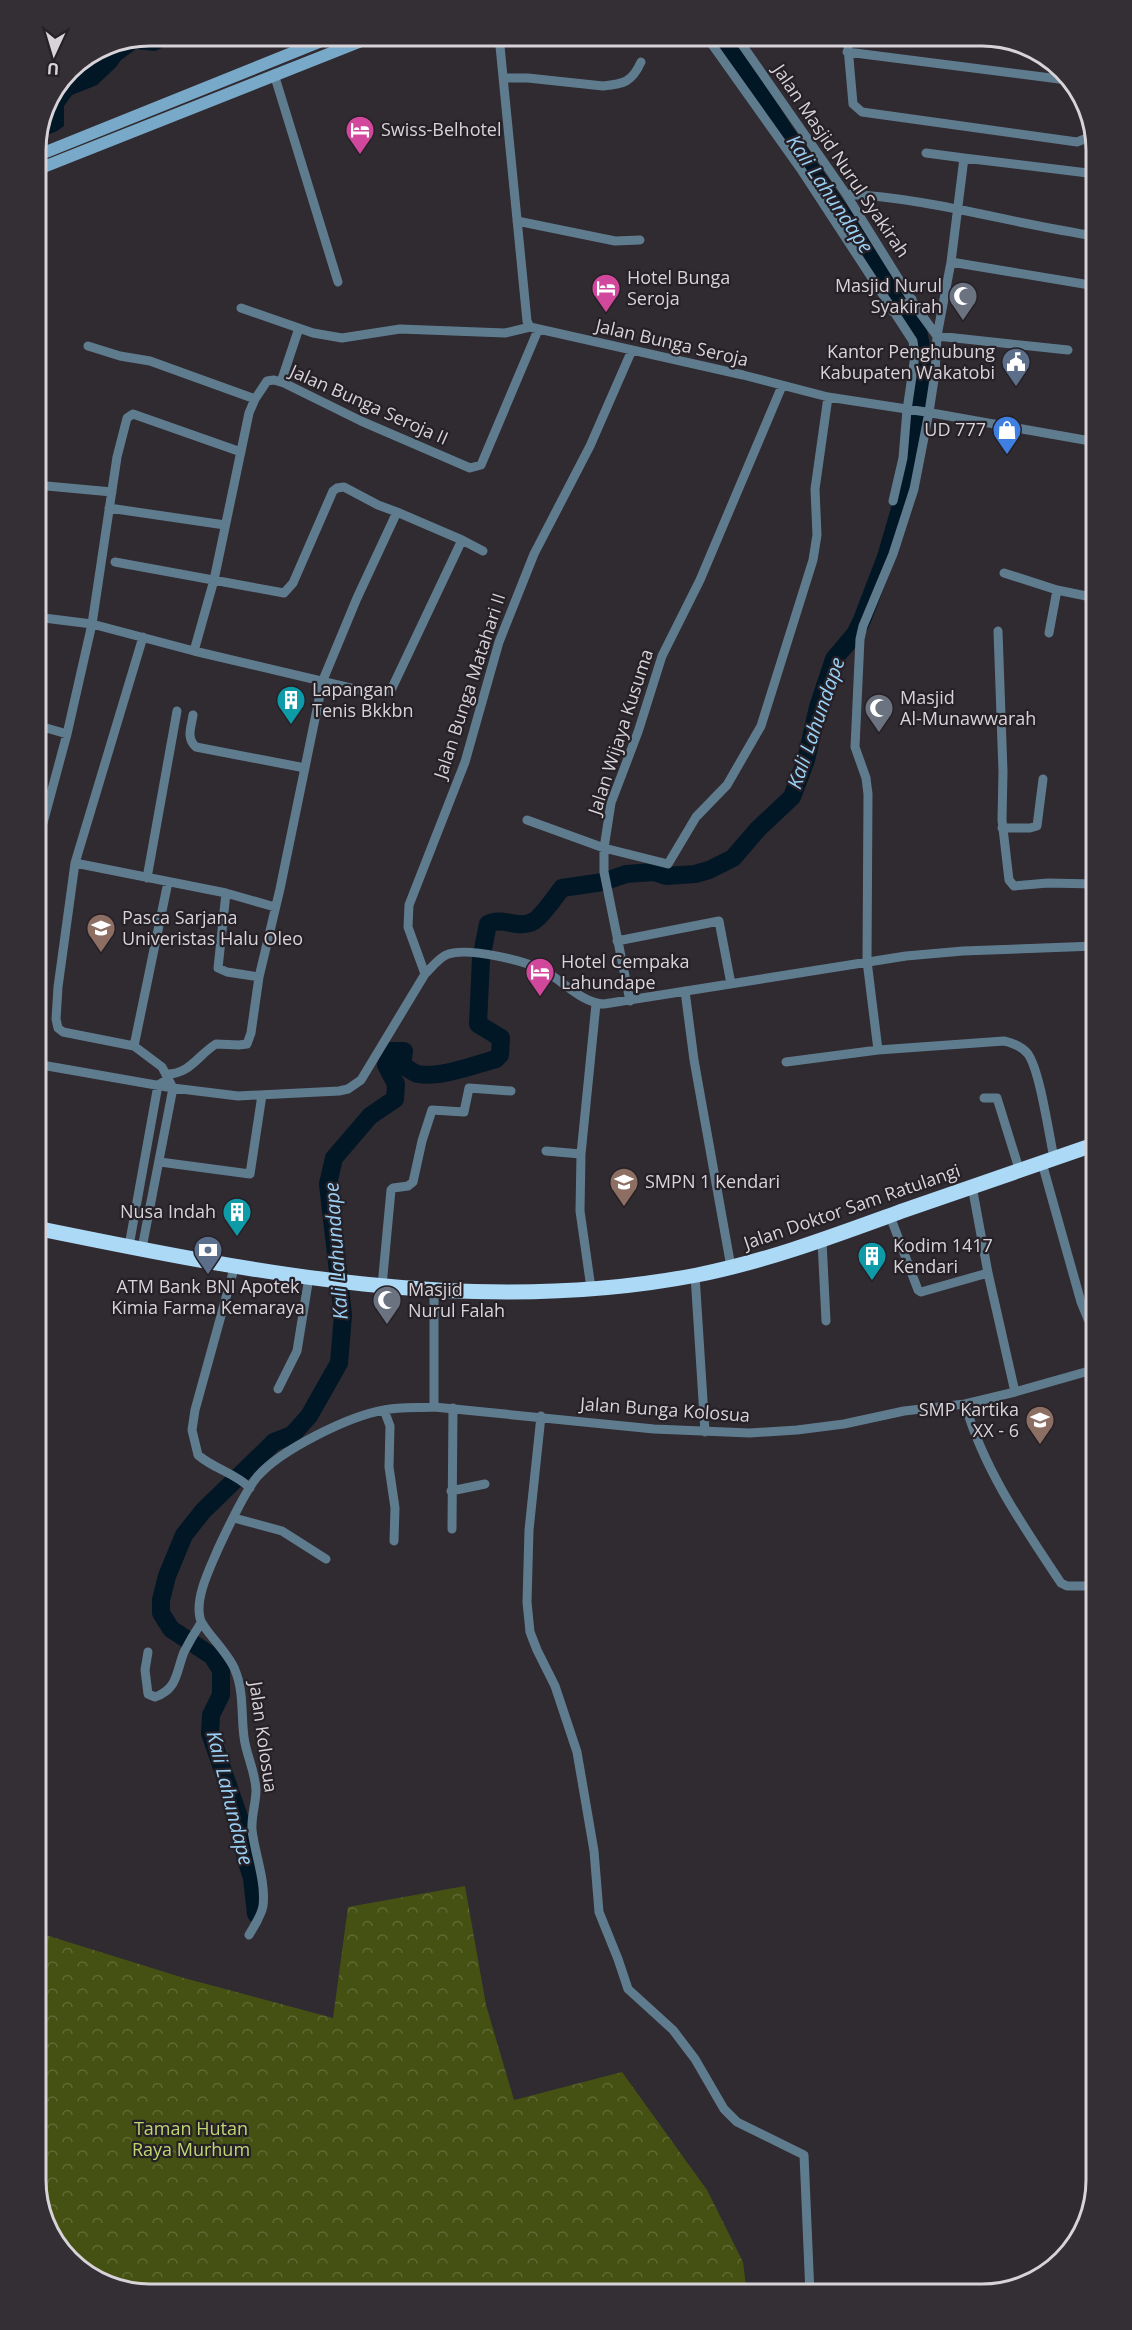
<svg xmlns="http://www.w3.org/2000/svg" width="1132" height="2330" font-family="'Open Sans',sans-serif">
<defs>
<pattern id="forest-crowns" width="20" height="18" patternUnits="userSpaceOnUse" patternTransform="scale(1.5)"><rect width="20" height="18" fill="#455112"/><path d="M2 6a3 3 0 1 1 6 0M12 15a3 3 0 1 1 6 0" fill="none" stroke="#5f6934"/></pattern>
</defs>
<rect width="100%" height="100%" fill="#302a31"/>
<path fill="url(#forest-crowns)" d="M465 1886 486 2005 514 2100 622 2072 707 2190 743 2262 747 2294H143L81 2271 45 2223 36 2180V1932L184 1978 333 2018 348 1907Z"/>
<path fill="#021725" d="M150 36H188L155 51 136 49 121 60 116 67 97 85 72 95 64 106V126L57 131 38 139 70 69 107 45Z"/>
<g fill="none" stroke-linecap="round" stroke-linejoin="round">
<path stroke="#021725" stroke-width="18" d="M256 1914 252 1878 246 1859 241 1823 210 1733 211 1715 221 1695V1670L212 1656 171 1629 161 1613V1600L167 1576 184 1535 203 1511 274 1442 292 1435 309 1416 339 1363 343 1315 328 1184 334 1158 370 1116 395 1099 396 1084 386 1065 391 1051H404L402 1064C407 1068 413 1073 418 1074 441 1078 474 1065 496 1059L500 1055 501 1038 478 1024 481 959 488 924C502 916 519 930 534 921 543 915 555 897 562 888L603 882 626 874 654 872 666 876 695 874 709 870 733 858 758 829 792 797 806 760 818 707 834 659 855 634 862 620 886 557 909 478 921 395 923 355 918 331 909 311 783 129 723 36"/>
<path stroke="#5f7c8f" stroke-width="9" d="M499 36 527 321 530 327
M706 36 802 171 913 341 915 356 907 410 903 458 893 501
M736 36 846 194 918 310 937 336 1068 350
M847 36 853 104 862 112 1077 142 1087 138 1090 126 1082 99
M847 52 1067 80
M274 74 338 282
M503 78H528L603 86C624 84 632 82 641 62
M926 153 964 158
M846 194C931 198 1012 224 1096 236
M517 221 615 241 640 240
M951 262 1096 286
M241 308 313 333 342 338 400 329 505 333 530 327
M893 312 912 299
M530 327 743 375 828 397 926 412 1096 442
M88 346 120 356 150 361 255 399
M281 382 299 328
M36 485 112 492
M109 508 225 525
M462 540 483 551
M115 562 284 593 293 583 333 491 337 488 344 487 378 505 397 512
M1004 573 1057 590 1096 598
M36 617 92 624 194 651 372 693 386 692 392 688 462 540 397 512 357 598 323 680 280 889 259 977 251 1033 247 1044 239 1045 216 1044C198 1055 190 1074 167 1074
M998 631 1003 772 1002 820 1009 880 1014 886 1048 883 1096 884
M1049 633 1057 590
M194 651 214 580 249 413 255 399 267 381 274 380 284 383 361 421 470 468 481 465 538 330
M193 715C191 728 186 738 196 747L305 768
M36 725 67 734
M527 820 604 848 668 864 696 817 727 785 761 726 813 560 817 535 815 489 828 397
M1002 828H1030L1037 826 1043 779
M36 849 67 734 92 624 117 457 127 418 133 414 241 452
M75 863 226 893 275 907
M147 878 177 711
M226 893 218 968 227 972 259 977
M617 941 719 921 731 984
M425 974 408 927 409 905 465 762 499 642 534 554 590 446 632 350
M685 991 694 1060 731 1267
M630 1001 604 872V848L611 803 638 732 662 656 700 580 782 386
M134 1046 63 1032 58 1028 56 1019 58 987 75 863 143 637
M786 1062 878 1050
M36 1064 173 1088 238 1096 339 1091 348 1089 361 1080 425 974C432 967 438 959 446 955 466 946 529 961 548 973 566 984 583 1003 604 1004L906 956 963 951 1096 946
M984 1098H997L1020 1172
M546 1151 581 1154 580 1211 591 1288
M581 1154 596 1004
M1054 1158C1049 1135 1040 1071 1028 1054 1022 1046 1013 1043 1004 1041L878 1050 867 961 868 794 866 778 855 747 860 639 863 626 893 554 914 489 929 412 935 373 937 336 951 262 964 158 1096 174
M160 1162 250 1174 262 1095
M1042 1163 1081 1302 1088 1319 1096 1329
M972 1186 988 1273 1015 1392 1096 1369
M890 1216 918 1290 921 1292 988 1273
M822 1241 826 1321
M129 1246 158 1085 163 1082
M142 1248 173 1088 162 1067 134 1046 168 882
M235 1265 195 1410 192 1430 198 1455C214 1469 235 1473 250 1488
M695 1275 705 1432
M382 1286 391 1190 393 1188 408 1186 413 1182 422 1141 432 1110 464 1112 469 1088 511 1091
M278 1389 297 1351 309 1277
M965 1404C984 1470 1023 1526 1061 1583L1067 1586H1096
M434 1407 654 1429 750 1433 797 1430 844 1424 904 1411 965 1404 1015 1392
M384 1410 390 1426 389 1467 395 1508 394 1541
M541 1416 529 1530 527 1602 530 1632 537 1650 555 1686 577 1752 594 1851 599 1912 618 1959 628 1989 673 2030 695 2059 724 2109 737 2122 804 2155 810 2294
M451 1491 485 1484
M234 1518 282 1531 326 1559
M452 1529 453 1408
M148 1652 145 1670 148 1694 155 1697C178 1689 176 1672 184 1652 189 1642 195 1632 201 1623
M249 1935C254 1926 261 1917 263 1906 266 1881 255 1855 252 1830 251 1817 256 1803 256 1790 255 1770 246 1755 244 1737 241 1715 244 1691 235 1670 229 1653 202 1629 200 1618 195 1597 210 1568 218 1549 228 1528 243 1494 257 1477 280 1450 349 1416 384 1410 400 1407 418 1408 434 1407V1290"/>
<path stroke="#79a9c8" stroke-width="12" d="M36 156 334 36
M36 170 374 36"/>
<path stroke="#abd9f6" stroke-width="15" d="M36 1228C252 1272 476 1318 697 1275 768 1261 836 1235 905 1210 968 1188 1032 1166 1096 1144"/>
</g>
<defs>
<g id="hotel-pin" transform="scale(1.5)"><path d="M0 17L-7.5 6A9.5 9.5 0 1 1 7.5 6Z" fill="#d1479c" stroke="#262027"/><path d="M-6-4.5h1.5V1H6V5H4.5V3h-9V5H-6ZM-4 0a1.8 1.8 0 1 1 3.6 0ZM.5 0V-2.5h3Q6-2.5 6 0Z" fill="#fff"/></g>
<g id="mosque-pin" transform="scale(1.5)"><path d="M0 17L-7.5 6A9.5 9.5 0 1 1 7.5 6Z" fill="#6b7280" stroke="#262027"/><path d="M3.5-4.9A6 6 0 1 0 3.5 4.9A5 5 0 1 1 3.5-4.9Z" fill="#fff"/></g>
<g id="civic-pin" transform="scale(1.5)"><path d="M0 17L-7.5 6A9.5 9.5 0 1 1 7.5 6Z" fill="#5c6f8a" stroke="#262027"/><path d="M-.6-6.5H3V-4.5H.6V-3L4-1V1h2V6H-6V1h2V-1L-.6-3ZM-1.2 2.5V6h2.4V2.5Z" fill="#fff"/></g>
<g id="shop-pin" transform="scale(1.5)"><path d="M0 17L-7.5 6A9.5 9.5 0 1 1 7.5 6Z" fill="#3f7fe0" stroke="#262027"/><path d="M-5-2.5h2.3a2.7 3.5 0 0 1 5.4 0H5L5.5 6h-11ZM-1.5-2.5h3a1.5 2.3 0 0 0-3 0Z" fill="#fff"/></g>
<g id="building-pin" transform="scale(1.5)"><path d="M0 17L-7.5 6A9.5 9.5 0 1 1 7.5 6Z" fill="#0f9aa8" stroke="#262027"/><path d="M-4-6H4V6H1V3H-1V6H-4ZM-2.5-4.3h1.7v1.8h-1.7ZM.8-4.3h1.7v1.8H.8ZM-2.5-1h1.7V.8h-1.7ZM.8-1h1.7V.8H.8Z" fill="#fff"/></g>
<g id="university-pin" transform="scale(1.5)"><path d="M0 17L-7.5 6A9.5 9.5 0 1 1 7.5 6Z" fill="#8d6e63" stroke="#262027"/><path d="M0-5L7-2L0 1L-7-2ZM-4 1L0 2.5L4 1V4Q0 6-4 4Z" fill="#fff"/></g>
<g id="school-pin" transform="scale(1.5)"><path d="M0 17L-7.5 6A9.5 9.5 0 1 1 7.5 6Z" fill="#8d6e63" stroke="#262027"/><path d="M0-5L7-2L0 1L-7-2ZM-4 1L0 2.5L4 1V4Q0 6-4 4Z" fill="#fff"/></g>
<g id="bank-pin" transform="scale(1.5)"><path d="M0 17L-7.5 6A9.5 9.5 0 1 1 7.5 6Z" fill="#5c6f8a" stroke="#262027"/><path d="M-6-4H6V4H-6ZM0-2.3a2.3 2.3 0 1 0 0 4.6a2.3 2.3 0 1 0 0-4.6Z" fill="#fff"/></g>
</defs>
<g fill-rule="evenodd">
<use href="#hotel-pin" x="360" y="130"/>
<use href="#hotel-pin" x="606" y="288"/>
<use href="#mosque-pin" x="963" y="296"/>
<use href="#civic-pin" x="1016" y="362"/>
<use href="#shop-pin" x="1007" y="430"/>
<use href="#building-pin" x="291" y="700"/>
<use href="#mosque-pin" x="879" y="708"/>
<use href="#university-pin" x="101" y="928"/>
<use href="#hotel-pin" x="540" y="972"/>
<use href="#school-pin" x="624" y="1182"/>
<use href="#building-pin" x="237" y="1212"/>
<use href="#bank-pin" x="208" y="1250"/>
<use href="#building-pin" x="872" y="1256"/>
<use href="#mosque-pin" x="387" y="1300"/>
<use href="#school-pin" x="1040" y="1420"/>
</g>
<g text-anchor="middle" stroke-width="4.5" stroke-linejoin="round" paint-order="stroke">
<g font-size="18" fill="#d7d3d8" stroke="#262027" text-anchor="start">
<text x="381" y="136">Swiss-Belhotel</text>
<text x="627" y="284">Hotel Bunga<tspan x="627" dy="21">Seroja</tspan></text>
<text x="942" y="292" text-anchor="end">Masjid Nurul<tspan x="942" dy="21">Syakirah</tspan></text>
<text x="995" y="358" text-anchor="end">Kantor Penghubung<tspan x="995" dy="21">Kabupaten Wakatobi</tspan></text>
<text x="986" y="436" text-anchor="end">UD 777</text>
<text x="312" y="696">Lapangan<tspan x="312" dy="21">Tenis Bkkbn</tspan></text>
<text x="900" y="704">Masjid<tspan x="900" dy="21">Al-Munawwarah</tspan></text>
<text x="122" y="924">Pasca Sarjana<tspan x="122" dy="21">Univeristas Halu Oleo</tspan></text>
<text x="561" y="968">Hotel Cempaka<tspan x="561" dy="21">Lahundape</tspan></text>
<text x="645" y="1188">SMPN 1 Kendari</text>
<text x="216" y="1218" text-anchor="end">Nusa Indah</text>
<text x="893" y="1252">Kodim 1417<tspan x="893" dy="21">Kendari</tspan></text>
<text x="208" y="1293" text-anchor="middle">ATM Bank BNI Apotek<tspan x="208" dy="21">Kimia Farma Kemaraya</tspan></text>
<text x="408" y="1296">Masjid<tspan x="408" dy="21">Nurul Falah</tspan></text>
<text x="1019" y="1416" text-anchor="end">SMP Kartika<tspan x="1019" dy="21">XX - 6</tspan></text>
</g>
<g font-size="18" fill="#d7d3d8" stroke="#262027">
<text transform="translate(841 161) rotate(56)" y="6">Jalan Masjid Nurul Syakirah</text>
<text transform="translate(672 343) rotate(13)" y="6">Jalan Bunga Seroja</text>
<text transform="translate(369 405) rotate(24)" y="6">Jalan Bunga Seroja II</text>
<text transform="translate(470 686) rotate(-72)" y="6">Jalan Bunga Matahari II</text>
<text transform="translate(621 732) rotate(-72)" y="6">Jalan Wijaya Kusuma</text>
<text transform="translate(852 1207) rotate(-19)" y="6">Jalan Doktor Sam Ratulangi</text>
<text transform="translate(665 1410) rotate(4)" y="6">Jalan Bunga Kolosua</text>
<text transform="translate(263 1737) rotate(82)" y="6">Jalan Kolosua</text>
</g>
<g font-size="18" fill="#c0d772" stroke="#262027">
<text x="191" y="2135">Taman Hutan<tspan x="191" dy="21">Raya Murhum</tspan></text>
</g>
<g font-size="20" font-style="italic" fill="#99d1f6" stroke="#262027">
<text transform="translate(830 194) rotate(56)" y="7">Kali Lahundape</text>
<text transform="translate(816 723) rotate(-71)" y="7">Kali Lahundape</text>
<text transform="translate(336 1251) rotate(-94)" y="7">Kali Lahundape</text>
<text transform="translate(230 1798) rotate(76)" y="7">Kali Lahundape</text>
</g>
</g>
<path d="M0 0H1132V2330H0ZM150 46H982A104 104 0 0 1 1086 150V2180A104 104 0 0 1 982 2284H150A104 104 0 0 1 46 2180V150A104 104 0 0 1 150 46Z" fill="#342e35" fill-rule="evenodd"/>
<path fill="none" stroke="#d7d3d8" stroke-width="3" d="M150 46H982A104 104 0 0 1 1086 150V2180A104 104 0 0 1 982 2284H150A104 104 0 0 1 46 2180V150A104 104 0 0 1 150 46Z"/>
<g transform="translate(54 54) rotate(184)" stroke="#262027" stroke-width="4.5" paint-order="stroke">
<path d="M0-4.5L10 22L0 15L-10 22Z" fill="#d7d3d8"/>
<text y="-9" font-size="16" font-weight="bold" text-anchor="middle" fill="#d7d3d8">U</text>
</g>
</svg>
